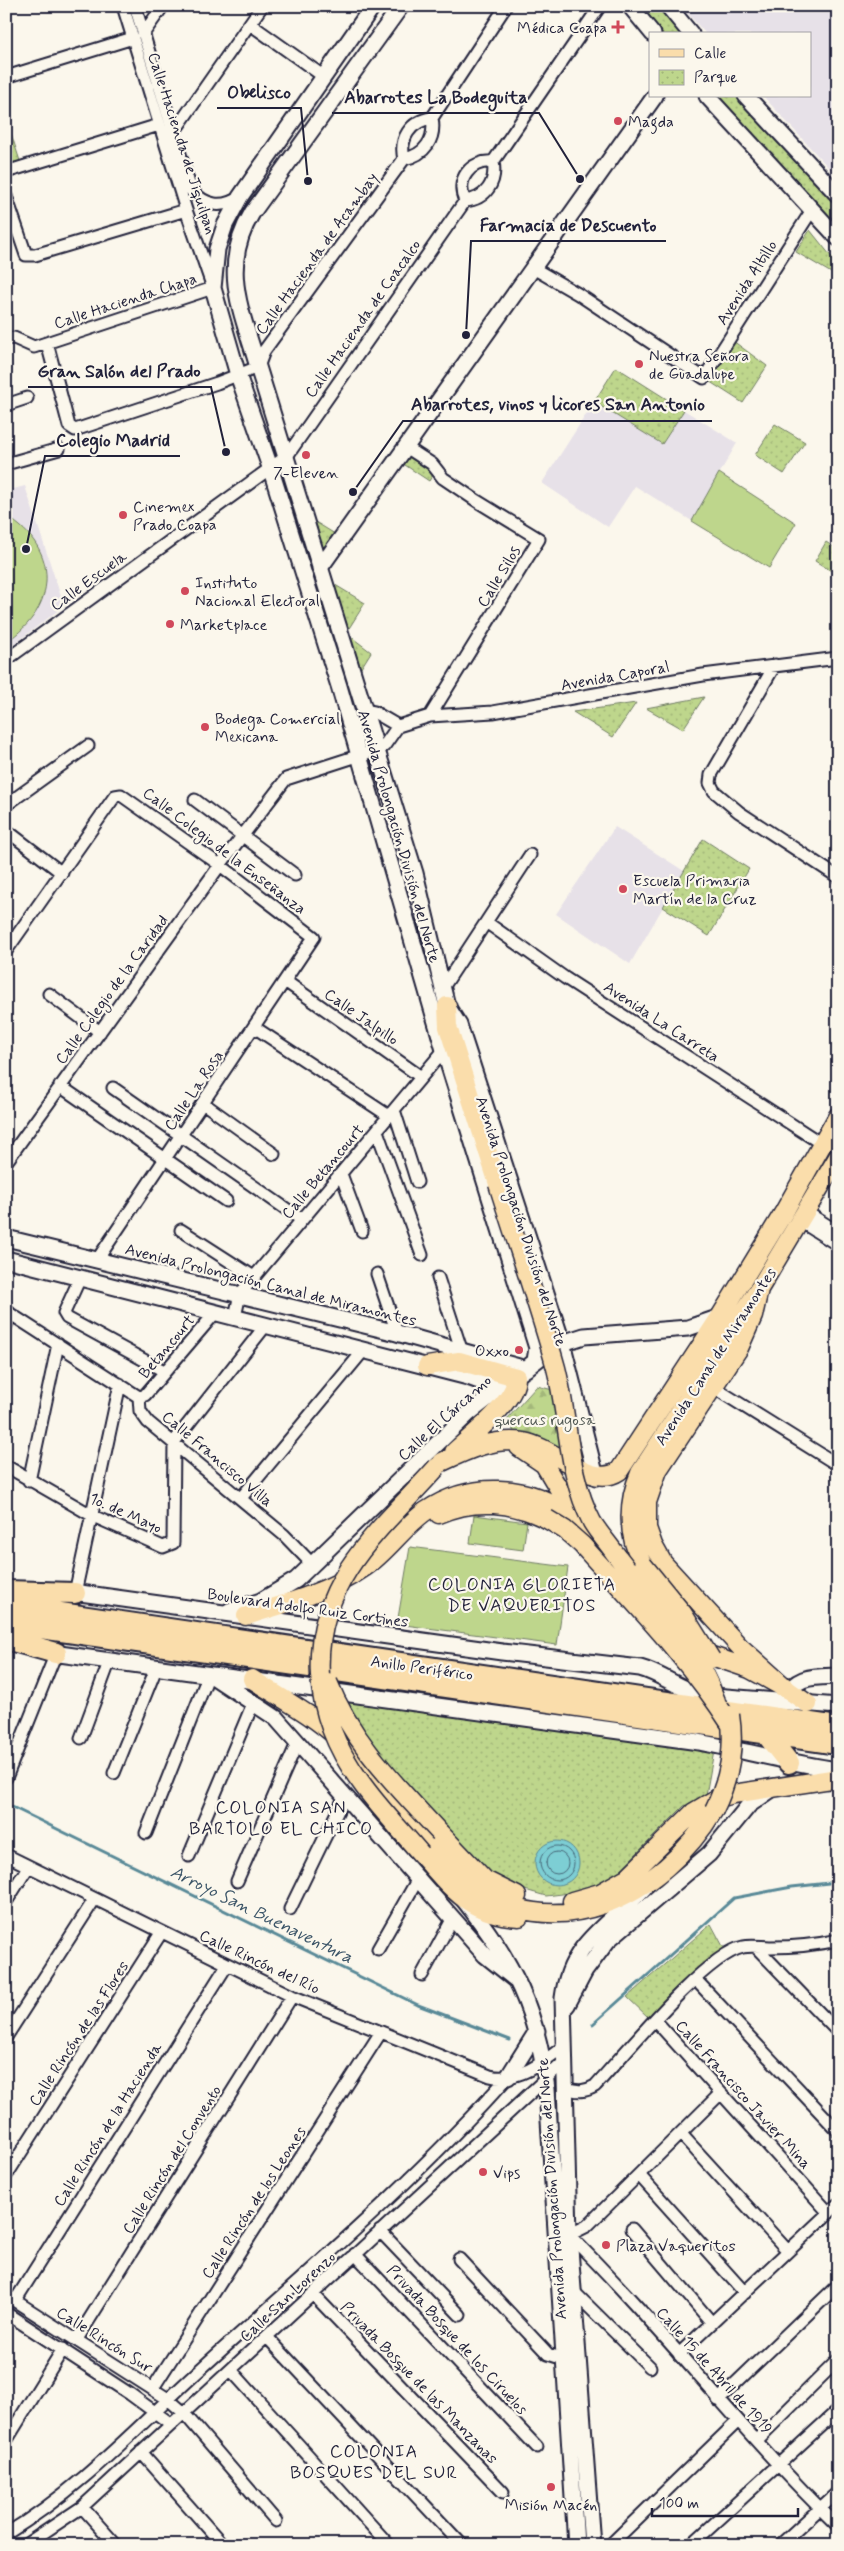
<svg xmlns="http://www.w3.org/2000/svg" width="844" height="2551" font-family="Mynerve,sans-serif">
<defs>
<pattern id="forest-firs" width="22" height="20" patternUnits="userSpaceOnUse" patternTransform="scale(1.25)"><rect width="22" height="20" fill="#bed68c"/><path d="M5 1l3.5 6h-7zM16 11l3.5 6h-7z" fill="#a3b77a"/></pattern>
<pattern id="park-dots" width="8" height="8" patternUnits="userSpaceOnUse" patternTransform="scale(1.25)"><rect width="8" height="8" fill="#bed68c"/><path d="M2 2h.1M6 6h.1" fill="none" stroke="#a3b77a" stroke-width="1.8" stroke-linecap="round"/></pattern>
</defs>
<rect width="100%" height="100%" fill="#fbf7ec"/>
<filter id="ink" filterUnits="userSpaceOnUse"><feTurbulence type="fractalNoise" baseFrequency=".02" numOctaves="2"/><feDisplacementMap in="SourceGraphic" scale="10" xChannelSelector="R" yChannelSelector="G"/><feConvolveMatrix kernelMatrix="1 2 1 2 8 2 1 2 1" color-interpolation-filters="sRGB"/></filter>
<g filter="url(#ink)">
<path fill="#e7e1e8" d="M681 6H838V178L763 96H810V34H706Z
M594 402 662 444 684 410 737 443 692 521 635 486 608 527 542 483Z
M25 486 64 606 6 650V491Z
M615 827 684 871 630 964 556 914Z"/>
<path fill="#bed68c" stroke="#707c64" d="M719 473 796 523 769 568 692 521Z
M6 516C61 549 58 608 6 642Z
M474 1515 527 1522 523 1550 470 1543Z
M410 1547 568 1567 557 1645 397 1624Z"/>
<path fill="url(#forest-firs)" stroke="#707c64" d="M537 1386 565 1393 588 1463 516 1437 508 1418Z"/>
<path fill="url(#park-dots)" stroke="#707c64" d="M637 6H658L681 34H661Z
M717 96H737L838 208V225Z
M6 118 21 164 6 169Z
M810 230 838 265V277L796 252Z
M729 338 767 366 743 403 704 378Z
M616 367 684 410 662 444 594 402Z
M775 424 805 442 784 474 755 455Z
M407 455 434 473 429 481 402 463Z
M312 520 335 534 323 555Z
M826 542 838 550V575L815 561Z
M332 583 365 603 346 633 371 652 356 676Z
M704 697 683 729 646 708Z
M636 703 613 737 573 712Z
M703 839 749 869 709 936 663 907Z
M345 1698 714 1751 706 1795 684 1806 610 1880 578 1892 546 1896 518 1888 482 1870 365 1737Z
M711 1924 725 1950 648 2017 627 1997Z"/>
<path fill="#7dced4" stroke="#598997" d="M535 1863a22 22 0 1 1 44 0a22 22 0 1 1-44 0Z"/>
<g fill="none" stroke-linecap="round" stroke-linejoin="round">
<path stroke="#466778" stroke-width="1" d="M540 1863a17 17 0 1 1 34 0a17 17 0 1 1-34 0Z
M546 1863a11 11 0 1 1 22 0a11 11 0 1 1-22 0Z"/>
<path stroke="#598997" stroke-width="3" d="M6 1804 418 2005 510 2040
M593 2024 734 1898 792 1887 838 1882"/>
<g stroke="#22223b" stroke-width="15">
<path id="street" d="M135 6 191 190C206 206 222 209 240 197
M250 24 323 76
M143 34 163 6
M6 77 133 38
M174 132 262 6
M404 159C399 139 410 121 432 118
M6 172 159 125
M6 196 26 255H35L186 210
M465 201C455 180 470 160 493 162
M533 268 578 294 704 378 812 210
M6 339 14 338 34 347 213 288 186 210 123 6
M47 343 69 426 75 430 217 383 258 367 264 351 404 159C425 155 436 139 432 118L506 6
M6 405 27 398
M406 447 432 464 443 478 477 501 539 539 430 716
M6 464 59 449
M6 660 287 456 465 201C486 199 497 182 493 162L600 6
M775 665 711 775 710 783 714 791 739 812 838 877
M363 710 374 712 398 726 430 716 493 712 703 675 838 658
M195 800 295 875
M6 805 88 746
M6 830 62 873
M486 922 530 855
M6 951 115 796 121 795 220 865 314 937 97 1260
M285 981 421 1077
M444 986 486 922 565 978 822 1144
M49 994 100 1032
M254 1027 389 1116
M60 1086 226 1201
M113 1088 302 1220
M203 1103 274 1154
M394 1110 417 1182
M377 1131 422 1255
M6 1162 220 865 286 779 376 750 384 746 398 726
M341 1174 362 1231
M806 1212 838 1232
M800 1221 838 1245
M181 1230 254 1277
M377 1274 397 1333
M80 1278 64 1313 67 1318 164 1371
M438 1278 461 1349
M6 1311 139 1397 140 1411 148 1422 284 1535 313 1565
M235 1317 240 1294 444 1050
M6 1326 9 1312
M713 1387 838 1465
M139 1397 145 1395 216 1312
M6 1466 93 1516 163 1547 173 1543 174 1442 266 1325
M29 1481 58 1344
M241 1498 364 1350
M75 1593 120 1384
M81 1738 110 1660
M114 1773 157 1666
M6 1778 56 1653
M146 1833 209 1674
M6 1855 292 1996 490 2076C517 2083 544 2062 564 2046
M189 1856 254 1701
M237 1881 298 1741
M6 1902 28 1867
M290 1909 345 1796
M756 1947 838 2032
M378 1949 419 1877
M422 1975 453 1918
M695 1979 838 2131
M655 2020 829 2213
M6 2037 94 1900
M566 2088C577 2092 585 2092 595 2086 624 2055 705 1955 743 1947 751 1945 762 1947 770 1947 792 1947 816 1945 838 1940
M720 2094 587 2226 569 2235C663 2328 743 2434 838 2526
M681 2134 788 2251
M639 2175 745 2293
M6 2176 161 1933
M632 2229 712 2323
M380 2231 460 2315
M355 2254 537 2447
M459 2259 548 2354 564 2359
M574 2292 650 2367
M313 2294 503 2492
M6 2295 168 2399 183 2412 276 2521
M15 2301 227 1965
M6 2313 130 2394 171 2424
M267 2337 462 2545
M77 2339 292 1996
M679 2354 838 2204
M231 2370 389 2545
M153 2388 381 2032
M718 2400 838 2285
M757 2440 838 2360
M6 2441 63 2349
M141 2452 223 2545
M82 2507 116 2545
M6 2534C81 2489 140 2424 204 2366 308 2272 415 2181 508 2077
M25 2545 82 2507 565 2061
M610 2545 738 2421
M691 2545 838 2410
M780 2545 838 2492"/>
</g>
<g stroke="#22223b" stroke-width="19">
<path id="secondary" d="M373 6 240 197 225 225 217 249 213 288 238 375 270 467 339 686 444 1050 537 1348 535 1361
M401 6 252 213C219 268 242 311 258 367L415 873 447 1006 459 1025 562 1342 596 1477
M630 6 653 34
M668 6 691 34
M707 96 838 238
M746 96 838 195
M320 568 655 96
M6 1238 397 1333 526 1369
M6 1259 468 1377 501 1389
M66 1591 502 1652 640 1668C662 1674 679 1689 702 1695L838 1706
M229 1611 261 1601 296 1580 469 1413 556 1345 584 1336 688 1328 720 1317
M45 1652 699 1742C745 1751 791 1763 838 1770
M214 1677 276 1718 485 1955 515 1979
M781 1700C798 1675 810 1677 838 1676
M464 1900C514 1963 537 2010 547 2089L576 2545
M567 2005 585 1971 608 1940 709 1854 749 1805 772 1789
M508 2077 537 2031
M592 2545 569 2235 563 1998C570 1942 609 1925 644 1888"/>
</g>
<g stroke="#22223b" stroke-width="21">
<path id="primary" d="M447 1006 448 1027 498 1184
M759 1289 753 1316 739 1348 658 1470 647 1502V1528L653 1545 663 1563 740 1647 788 1690 808 1704
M427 1366 459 1361 516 1377C517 1401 471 1436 454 1452
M519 1447 544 1464 578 1521
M442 1462C467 1450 495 1437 524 1442 554 1447 591 1490 619 1471L720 1317 784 1212 838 1116
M439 1514C475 1498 513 1502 547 1519
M643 1565C627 1535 627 1503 640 1473L759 1289 838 1157
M246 1616C286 1604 331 1591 365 1567 388 1551 403 1527 426 1511 470 1481 530 1483 571 1517 593 1536 611 1563 631 1586
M697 1651 750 1669 788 1690
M252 1679C281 1698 313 1715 339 1739 372 1770 400 1808 429 1842 440 1856 451 1870 465 1881 553 1952 663 1896 714 1810
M440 1833 485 1880 517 1896
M421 1854C453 1889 468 1914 519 1917
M572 1901 600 1893 628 1877 694 1812 716 1799 733 1794 838 1778"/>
</g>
<g stroke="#22223b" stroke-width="24">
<path id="highway" d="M6 1591 75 1593
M6 1605 838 1727
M6 1623 838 1744
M6 1639 56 1653
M767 1735 789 1763"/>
</g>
<use href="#street" stroke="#fbf7ec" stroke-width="11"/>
<use href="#secondary" stroke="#fbf7ec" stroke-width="15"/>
<use href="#primary" stroke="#faddab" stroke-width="18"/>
<use href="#highway" stroke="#faddab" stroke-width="20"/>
<g stroke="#22223b" stroke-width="21" stroke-linecap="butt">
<path id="primary-bridge" d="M498 1184C517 1245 539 1306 556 1368 569 1419 567 1474 592 1522 598 1532 607 1542 614 1552 652 1603 694 1640 716 1701
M547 1519 565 1530 582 1545C634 1603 689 1659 731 1725
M643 1565 683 1614 711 1659
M328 1682C352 1743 397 1786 440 1833
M714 1810C729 1780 735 1747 730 1715
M421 1854C401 1830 378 1807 360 1781 312 1716 305 1636 349 1568 373 1531 408 1500 437 1467"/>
</g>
<use href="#primary-bridge" stroke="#faddab" stroke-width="18"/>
</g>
</g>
<g fill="#d1495b" stroke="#fbf7ec" stroke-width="2">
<path d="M615.5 19.5h5v5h5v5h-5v5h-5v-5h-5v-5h5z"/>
<circle cx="618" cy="121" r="5"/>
<circle cx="639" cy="364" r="5"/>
<circle cx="306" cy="455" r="5"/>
<circle cx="123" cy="515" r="5"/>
<circle cx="185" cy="591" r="5"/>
<circle cx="170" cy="624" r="5"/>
<circle cx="205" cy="727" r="5"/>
<circle cx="623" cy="889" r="5"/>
<circle cx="519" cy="1350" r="5"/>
<circle cx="483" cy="2172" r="5"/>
<circle cx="606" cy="2245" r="5"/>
<circle cx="551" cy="2487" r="5"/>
</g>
<g text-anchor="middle" stroke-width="4.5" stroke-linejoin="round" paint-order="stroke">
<g font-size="16" fill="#22223b" stroke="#fbf7ec" text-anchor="start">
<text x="607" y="33" text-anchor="end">Médica Coapa</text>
<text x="628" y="127">Magda</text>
<text x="649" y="361">Nuestra Señora<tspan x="649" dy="18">de Guadalupe</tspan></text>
<text x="306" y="478" text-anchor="middle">7-Eleven</text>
<text x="133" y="512">Cinemex<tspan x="133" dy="18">Prado Coapa</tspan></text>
<text x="195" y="588">Instituto<tspan x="195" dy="18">Nacional Electoral</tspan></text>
<text x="180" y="630">Marketplace</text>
<text x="215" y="724">Bodega Comercial<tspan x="215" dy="18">Mexicana</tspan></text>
<text x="633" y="886">Escuela Primaria<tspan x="633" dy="18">Martín de la Cruz</tspan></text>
<text x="509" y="1356" text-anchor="end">Oxxo</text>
<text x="493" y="2178">Vips</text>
<text x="616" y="2251">Plaza Vaqueritos</text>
<text x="551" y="2510" text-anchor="middle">Misión Macén</text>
</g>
<g font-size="16" fill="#22223b" stroke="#fbf7ec">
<text transform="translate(183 143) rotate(72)" y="6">Calle Hacienda de Jiquilpan</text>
<text transform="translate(316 253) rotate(-54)" y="6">Calle Hacienda de Acambay</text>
<text transform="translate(746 282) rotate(-57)" y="6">Avenida Altillo</text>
<text transform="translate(125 300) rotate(-18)" y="6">Calle Hacienda Chapa</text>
<text transform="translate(362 318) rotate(-55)" y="6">Calle Hacienda de Coacalco</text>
<text transform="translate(498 576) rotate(-59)" y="6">Calle Silos</text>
<text transform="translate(88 580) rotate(-36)" y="6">Calle Escuela</text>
<text transform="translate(615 675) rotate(-10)" y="6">Avenida Caporal</text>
<text transform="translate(400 836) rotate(74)" y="6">Avenida Prolongación División del Norte</text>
<text transform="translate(225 850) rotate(37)" y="6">Calle Colegio de la Enseñanza</text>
<text transform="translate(111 989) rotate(-54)" y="6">Calle Colegio de la Caridad</text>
<text transform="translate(362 1016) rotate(35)" y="6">Calle Jalpillo</text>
<text transform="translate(662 1021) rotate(33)" y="6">Avenida La Carreta</text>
<text transform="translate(193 1090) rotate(-56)" y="6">Calle La Rosa</text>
<text transform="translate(322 1171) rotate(-50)" y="6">Calle Betancourt</text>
<text transform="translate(522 1221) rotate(72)" y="6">Avenida Prolongación División del Norte</text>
<text transform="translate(271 1284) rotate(14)" y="6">Avenida Prolongación Canal de Miramontes</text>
<text transform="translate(166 1346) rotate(-50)" y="6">Betancourt</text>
<text transform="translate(715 1356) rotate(-57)" y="6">Avenida Canal de Miramontes</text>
<text transform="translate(444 1417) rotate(-42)" y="6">Calle El Cárcamo</text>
<text transform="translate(218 1458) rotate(40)" y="6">Calle Francisco Villa</text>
<text transform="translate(126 1512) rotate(24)" y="6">1o. de Mayo</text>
<text transform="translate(308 1607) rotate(8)" y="6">Boulevard Adolfo Ruiz Cortines</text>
<text transform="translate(422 1667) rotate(8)" y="6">Anillo Periférico</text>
<text transform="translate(260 1961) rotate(25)" y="6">Calle Rincón del Río</text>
<text transform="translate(78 2033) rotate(-57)" y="6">Calle Rincón de las Flores</text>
<text transform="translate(744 2094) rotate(48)" y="6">Calle Francisco Javier Mina</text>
<text transform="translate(107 2124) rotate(-58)" y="6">Calle Rincón de la Hacienda</text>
<text transform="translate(171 2159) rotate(-58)" y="6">Calle Rincón del Convento</text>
<text transform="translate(551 2189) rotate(-94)" y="6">Avenida Prolongación División del Norte</text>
<text transform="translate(253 2202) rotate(-57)" y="6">Calle Rincón de los Leones</text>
<text transform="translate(287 2296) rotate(-43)" y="6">Calle San Lorenzo</text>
<text transform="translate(105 2339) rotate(32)" y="6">Calle Rincón Sur</text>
<text transform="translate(458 2339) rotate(47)" y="6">Privada Bosque de los Ciruelos</text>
<text transform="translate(715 2370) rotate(48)" y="6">Calle 15 de Abril de 1919</text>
<text transform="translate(420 2382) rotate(46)" y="6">Privada Bosque de las Manzanas</text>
</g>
<g font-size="16" fill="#515853" stroke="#fbf7ec">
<text x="545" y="1425">quercus rugosa</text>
</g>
<g font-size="18" letter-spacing="1" fill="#22223b" stroke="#fbf7ec">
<text x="522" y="1590">COLONIA GLORIETA<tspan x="522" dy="21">DE VAQUERITOS</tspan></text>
<text x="281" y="1813">COLONIA SAN<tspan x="281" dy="21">BARTOLO EL CHICO</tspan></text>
<text x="374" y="2457">COLONIA<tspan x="374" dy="21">BOSQUES DEL SUR</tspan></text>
</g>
<g font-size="18" font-style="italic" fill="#3d5669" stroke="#fbf7ec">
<text transform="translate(262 1914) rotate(26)" y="6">Arroyo San Buenaventura</text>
</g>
</g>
<path fill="none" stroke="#22223b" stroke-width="2" d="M308 181L301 108H217M580 179L539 113H332M466 335L471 241H666M226 452L211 387H28M353 492L403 421H712M26 549L45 456H180"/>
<g fill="#22223b" stroke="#fbf7ec" stroke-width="2">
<circle cx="308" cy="181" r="5"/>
<circle cx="580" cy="179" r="5"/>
<circle cx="466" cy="335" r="5"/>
<circle cx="226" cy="452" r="5"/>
<circle cx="353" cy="492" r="5"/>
<circle cx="26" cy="549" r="5"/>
</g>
<g font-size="18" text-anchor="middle" font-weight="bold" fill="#22223b" stroke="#fbf7ec" stroke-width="4.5" stroke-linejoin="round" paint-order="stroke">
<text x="259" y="98">Obelisco</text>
<text x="436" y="103">Abarrotes La Bodeguita</text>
<text x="568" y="231">Farmacia de Descuento</text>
<text x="119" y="377">Gran Salón del Prado</text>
<text x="558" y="410">Abarrotes, vinos y licores San Antonio</text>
<text x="113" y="446">Colegio Madrid</text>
</g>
<rect width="844" height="2551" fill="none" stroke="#fbf7ec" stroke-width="25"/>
<rect x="12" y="12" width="819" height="2526" fill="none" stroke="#22223b" stroke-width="2" filter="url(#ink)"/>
<rect x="649" y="32" width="162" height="65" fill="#fbf7ec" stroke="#a4a2a5"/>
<rect x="659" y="49" width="25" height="8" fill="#faddab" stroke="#a4a2a5"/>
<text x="694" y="58" font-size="15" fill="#22223b">Calle</text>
<rect x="659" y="70" width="25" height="15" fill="url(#park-dots)" stroke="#a4a2a5"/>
<text x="694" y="82" font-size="15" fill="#22223b">Parque</text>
<path d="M652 2508v8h146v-8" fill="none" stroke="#22223b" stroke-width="2.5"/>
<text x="659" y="2508" font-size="15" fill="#22223b" stroke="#fbf7ec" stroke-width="4" paint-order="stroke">100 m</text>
</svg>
